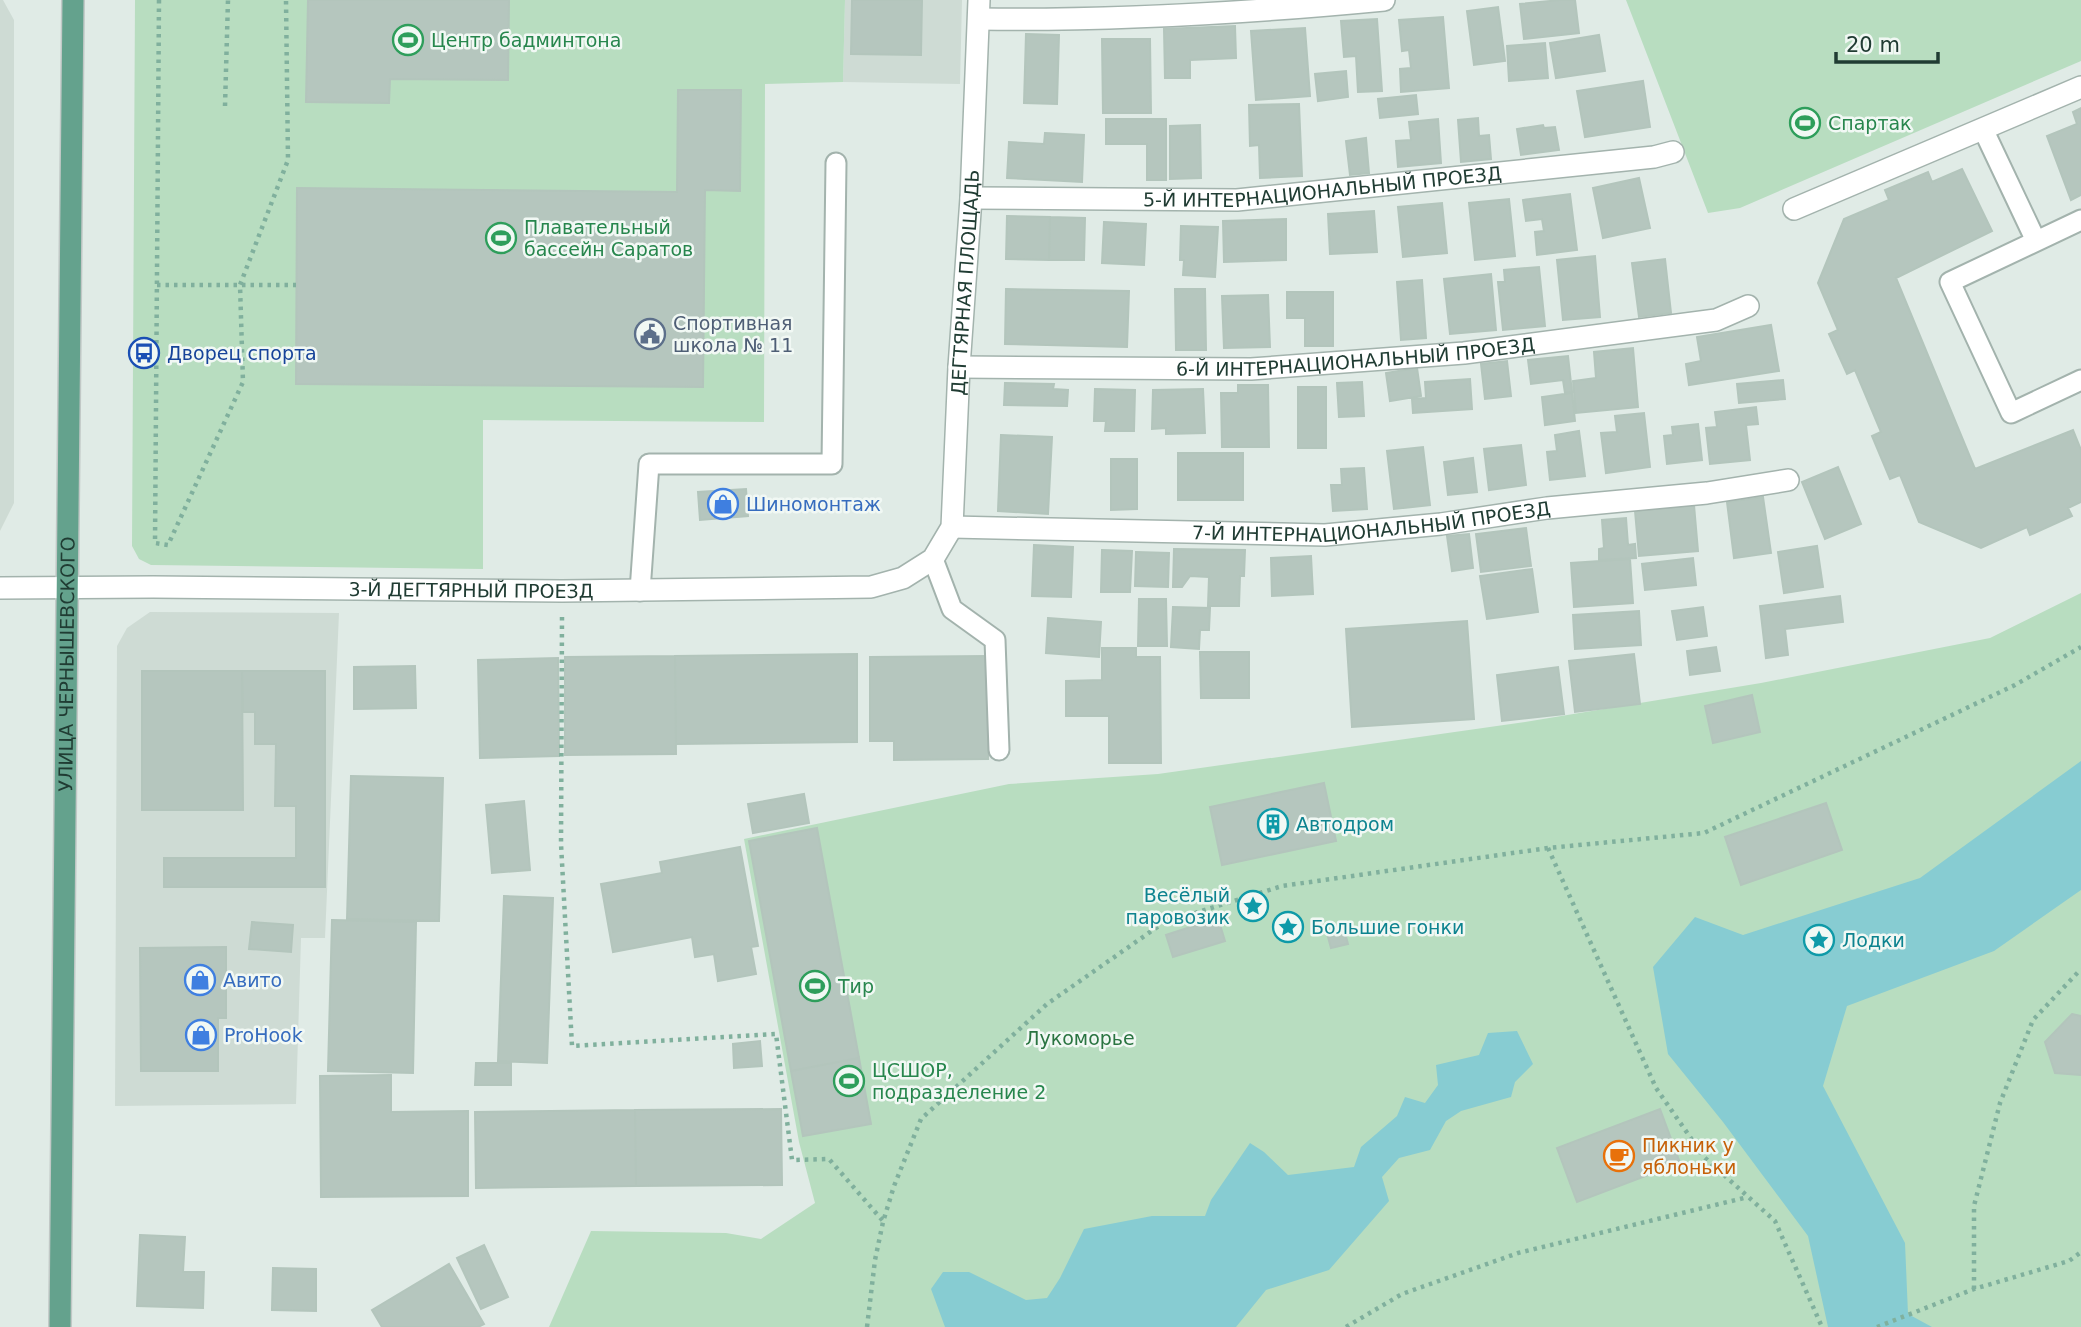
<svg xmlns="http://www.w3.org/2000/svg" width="2081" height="1327" font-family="'DejaVu Sans',sans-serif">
<rect width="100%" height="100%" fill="#e0ebe6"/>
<path fill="#cedbd4" d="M0 0H3L14 20V503L0 531Z
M845 0H962L960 84 843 82Z
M150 612 339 613 325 938H301L296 1104 115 1106 117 646 127 628Z"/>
<path fill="#b8ddc0" d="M135 0H845L843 82 765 84 764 422 483 420V569L151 565 139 559 132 546Z
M1626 0H2081V61L1740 208 1708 213Z
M2081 593V1327H549L591 1231 726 1233 761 1239 815 1203 799 1142 744 839 1009 784 1158 774 1525 722 1761 683 1990 638Z"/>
<path fill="#87ccd2" d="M2081 761V890L1994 951 1847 1006 1823 1086 1905 1243 1908 1314 1932 1327H1828L1808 1236 1723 1122 1668 1054 1653 967 1695 917 1743 935 1920 878Z
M1517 1031 1533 1064 1515 1082 1511 1097 1461 1111 1446 1121 1430 1150 1399 1158 1382 1177 1389 1201 1329 1270 1266 1290 1236 1327H945L931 1289 943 1272H969L1026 1300 1047 1298 1060 1278 1084 1229 1152 1216H1205L1211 1200 1250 1143 1264 1152 1288 1175 1354 1167 1361 1147 1397 1116 1405 1097 1425 1103 1438 1085 1436 1065 1479 1055 1488 1033Z"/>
<path fill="#b5c6be" stroke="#b3c5bc" stroke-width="2" d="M308 0H509L508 80 390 79 389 103 306 102Z
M852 0H922L921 55 851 54Z
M1560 0H1575L1579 33 1524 39 1520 4Z
M1498 7 1505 61 1474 65 1467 11Z
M1443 17 1449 88 1401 92 1400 69 1411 68 1409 50 1402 51 1399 20Z
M1377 19 1382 91 1358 92 1356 56 1344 57 1341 21Z
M1235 26 1236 58 1190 60V78H1165L1164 29Z
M1305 28 1310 96 1256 100 1251 31Z
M1026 34 1059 35 1057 104 1024 103Z
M1599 35 1605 71 1556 78 1550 43Z
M1102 39H1150L1151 113H1103Z
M1545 43 1548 78 1509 81 1507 46Z
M1346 71 1348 97 1318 101 1315 74Z
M1643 81 1650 127 1585 137 1577 91Z
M678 90H741L740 191 705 190 703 387 296 384 297 188 677 192Z
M1416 95 1418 114 1380 118 1378 99Z
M1299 104 1302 176 1260 178 1259 145 1250 146 1249 105Z
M2081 108V195L2071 200 2047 136 2077 124 2073 112Z
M1478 118 1479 136 1489 135 1491 159 1461 162 1458 120Z
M1106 119H1166V180H1147V144H1106Z
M1438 119 1441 163 1398 167 1396 141 1411 140 1409 122Z
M1200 125 1201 178 1170 179V126Z
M1543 125 1544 128 1555 127 1559 150 1521 155 1517 129Z
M1045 133 1084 135 1082 182 1007 178 1009 142 1044 144Z
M1366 138 1369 173 1350 175 1346 141Z
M1962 169 1992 231 1896 278 1975 469 2073 430 2081 450V502L2068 508 2072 516 2030 535 2027 527 1981 548 1919 522 1900 475 1890 479 1872 436 1881 432 1855 370 1847 374 1829 334 1838 330 1818 283 1844 219 1889 200 1885 190 1928 172 1932 182Z
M1639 178 1650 228 1603 238 1593 188Z
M1570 194 1577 250 1537 255 1535 232 1544 231 1542 219 1526 221 1523 200Z
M1509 199 1515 256 1475 260 1469 203Z
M1442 203 1447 253 1403 257 1398 207Z
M1374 211 1377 252 1330 254 1328 214Z
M1007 216 1050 217 1049 260 1006 259Z
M1050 217 1085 218 1084 260H1049Z
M1286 219V260L1224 262 1223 221Z
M1104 222 1146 224 1144 265 1102 263Z
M1181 226 1218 227 1215 277 1183 275 1184 260H1180Z
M1595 256 1600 317 1563 320 1557 260Z
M1665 259 1671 313 1639 317 1632 263Z
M1539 267 1545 326 1503 330 1498 282H1505L1504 270Z
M1491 274 1496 330 1450 334 1444 279Z
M1422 280 1426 338 1401 340 1397 282Z
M1006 289 1129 291 1127 347 1005 344Z
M1175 289H1205L1206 350H1176Z
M1287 292H1333V346H1305V318H1287Z
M1268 295 1270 347 1224 348 1222 296Z
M1771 325 1779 371 1689 385 1686 364 1701 361 1697 337Z
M1633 348 1638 407 1576 413 1573 381 1596 378 1594 352Z
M1568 356 1572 392 1565 393 1563 380 1531 384 1528 360Z
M1507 361 1511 396 1485 399 1481 364Z
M1417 368 1421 396 1390 401 1386 373Z
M1470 379 1472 409 1413 413 1412 399 1426 398 1425 382Z
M1783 380 1785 399 1739 403 1737 384Z
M1362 382 1364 416 1339 417 1337 383Z
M1005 383 1054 384 1053 389 1068 390 1067 406 1004 405Z
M1238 385H1268L1269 447H1222L1221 393H1238Z
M1298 387H1326V448H1298Z
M1095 389 1135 390 1134 431H1105L1106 421H1094Z
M1203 389 1205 433 1166 434V428L1152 429 1153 390Z
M1572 393 1575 421 1545 425 1542 397Z
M1756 407 1758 424 1746 425 1750 460 1710 464 1706 428 1717 427 1715 412Z
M1644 413 1650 467 1606 473 1601 433 1617 432 1615 416Z
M1698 424 1702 460 1667 464 1664 436 1673 435 1672 427Z
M1579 431 1585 476 1550 480 1547 452 1557 451 1555 435Z
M1001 435 1052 437 1048 514 998 511Z
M1521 445 1526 485 1489 490 1484 449Z
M1423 447 1430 505 1394 509 1387 451Z
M1178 453H1243V500H1178Z
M1473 458 1477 492 1448 495 1444 462Z
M1111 459H1137V509L1111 510Z
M1838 467 1861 524 1825 539 1802 482Z
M1364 468 1367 509 1333 511 1331 485H1342L1341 469Z
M746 489 748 516 700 520 698 492Z
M1763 497 1771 553 1734 558 1727 502Z
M1694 505 1698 551 1639 556 1635 511Z
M1626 518 1628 545 1635 544 1636 558 1599 560V549L1604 548 1602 520Z
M1526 528 1531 566 1481 572 1476 534Z
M1469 534 1473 568 1452 571 1447 536Z
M1034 545 1073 547 1071 597 1032 596Z
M1817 546 1823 587 1784 593 1778 552Z
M1174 549 1245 550 1244 576H1240L1239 606H1208L1209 577 1190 576 1182 587H1173Z
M1102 550 1132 551 1130 592H1101Z
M1136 552 1169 553 1168 587 1135 586Z
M1311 556 1313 594 1272 596 1271 558Z
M1693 558 1696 585 1645 590 1642 564Z
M1630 559 1633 603 1574 607 1571 563Z
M1532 569 1538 612 1487 619 1480 576Z
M1840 596 1843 622 1785 629 1788 655 1766 658 1760 606Z
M1139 599H1166L1167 646H1138Z
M1173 607 1210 608 1209 630H1200L1199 649 1171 647Z
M1703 607 1707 636 1677 640 1672 611Z
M1639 611 1641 645 1575 649 1573 615Z
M1048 618 1101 622 1099 657 1046 653Z
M1467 621 1474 719 1352 727 1346 629Z
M1716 647 1720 671 1690 675 1687 651Z
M1102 648H1136V657H1160L1161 763H1109V716H1066V681L1102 680Z
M1200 652H1249V698H1201Z
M857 654V742L676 744 675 656Z
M1634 654 1640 704 1575 712 1569 661Z
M675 656 676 754 565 755V657Z
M988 656V759L894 760V741H870V657Z
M558 658 559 756 480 758 478 660Z
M415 666 416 708 354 709V667Z
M1558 667 1564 714 1502 721 1497 675Z
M142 671H242L243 810H142Z
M242 671H325V887H164V858H296V806H275L276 744H255V712H243Z
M1752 695 1760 732 1713 743 1705 706Z
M351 776 443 778 439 921 347 919Z
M1324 783 1336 841 1222 865 1210 807Z
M804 794 809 823 753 833 748 804Z
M524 801 530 870 492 873 486 805Z
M1826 803 1842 850 1741 885 1725 837Z
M817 828 859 1058 791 1071 749 841Z
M740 847 758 946 751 947 756 974 718 981 714 954 695 957 692 937 613 952 601 884 662 873 660 862Z
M504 896 553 898 547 1063 498 1061Z
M1218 918 1225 941 1173 957 1166 935Z
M332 920 416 922 413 1073 328 1071Z
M252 922 293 925 291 952 249 949Z
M1345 933 1348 944 1331 948 1328 937Z
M226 947V1018H218V1071H141L140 948Z
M2072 1014 2081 1016V1075L2055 1073 2045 1042Z
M760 1041 762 1066 734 1068 733 1044Z
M859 1058 871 1124 803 1136 791 1071Z
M476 1063H511V1085H475Z
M391 1075V1112L468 1111V1196L321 1197 320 1076Z
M781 1109 782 1185 636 1186 635 1110Z
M1660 1109 1680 1163 1577 1202 1557 1148Z
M635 1110 636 1186 476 1188 475 1112Z
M140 1235 185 1237 183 1272H204L203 1308 137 1306Z
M484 1245 508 1297 481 1309 457 1258Z
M449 1264 484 1324 478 1327H382L372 1310Z
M273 1268 316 1269V1311L272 1310Z"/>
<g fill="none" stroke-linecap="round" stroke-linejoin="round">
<g stroke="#a3b3ad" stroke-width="23">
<path id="lane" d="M1983 129 2036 241
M2081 220 1950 282 2011 413 2081 380
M933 559 952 609 995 640 999 750
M640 591 649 464H832L836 163"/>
</g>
<g stroke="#a3b3ad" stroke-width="24">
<g id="street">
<path d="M979 19C1115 21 1248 13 1384 0"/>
<path id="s1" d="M971 198 1237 200 1654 157 1673 152"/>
<path d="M1794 209 2081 87"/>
<path id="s2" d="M959 367 1251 369 1464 353 1716 320 1748 306"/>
<path id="s3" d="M952 527 1325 535 1441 524 1547 508 1707 493 1788 480"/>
<path id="s4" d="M0 588 153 587 562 591 871 587 903 578 933 559 952 527 959 367 971 198 979 0"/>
</g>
</g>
<g stroke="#c1c8c6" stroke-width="24">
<g id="primary">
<path id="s5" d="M60 1327 73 0"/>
</g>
</g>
<path stroke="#80b09d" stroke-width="4.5" stroke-dasharray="3.5 5" stroke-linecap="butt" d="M159 0 155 543 168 545 243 382 240 285 288 160 286 0
M225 106 228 0
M157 285H296
M562 617 561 844 572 1046 776 1034 792 1160 829 1159 883 1221
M1548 848 1656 1088 1704 1157 1775 1221 1822 1327
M1974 1289V1206L2000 1103 2033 1020 2081 969
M867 1327 875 1260 883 1222 894 1186 921 1119 1047 1004 1163 923 1282 886 1548 848 1704 833 2015 685 2081 647
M1346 1327 1402 1294 1518 1253 1748 1197
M1877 1327 1974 1289 2069 1261 2081 1252"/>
<use href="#lane" stroke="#fff" stroke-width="19"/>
<use href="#street" stroke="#fff" stroke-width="21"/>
<use href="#primary" stroke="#64a28d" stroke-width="21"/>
</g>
<defs>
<g id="stadium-ring" transform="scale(1.575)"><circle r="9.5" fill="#f1f8f4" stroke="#2e9e5b" stroke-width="1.5"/><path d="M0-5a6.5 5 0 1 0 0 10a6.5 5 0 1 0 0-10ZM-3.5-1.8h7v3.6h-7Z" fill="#2e9e5b"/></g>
<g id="civic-ring" transform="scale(1.575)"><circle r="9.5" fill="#f1f8f4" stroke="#5c6f8a" stroke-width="1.5"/><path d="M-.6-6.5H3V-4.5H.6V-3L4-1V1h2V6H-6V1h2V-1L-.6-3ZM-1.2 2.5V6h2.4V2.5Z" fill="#5c6f8a"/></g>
<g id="bus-ring" transform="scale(1.575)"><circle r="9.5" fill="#f1f8f4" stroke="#1a4fb4" stroke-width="1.5"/><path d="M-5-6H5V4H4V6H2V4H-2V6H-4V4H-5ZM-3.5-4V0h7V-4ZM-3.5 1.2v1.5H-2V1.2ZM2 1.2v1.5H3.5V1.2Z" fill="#1a4fb4"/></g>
<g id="shop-ring" transform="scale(1.575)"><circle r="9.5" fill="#f1f8f4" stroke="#3f7fe0" stroke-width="1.5"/><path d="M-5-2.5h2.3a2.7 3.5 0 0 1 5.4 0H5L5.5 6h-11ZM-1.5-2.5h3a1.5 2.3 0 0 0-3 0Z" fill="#3f7fe0"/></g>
<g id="building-ring" transform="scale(1.575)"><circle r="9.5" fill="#f1f8f4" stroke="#0f9aa8" stroke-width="1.5"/><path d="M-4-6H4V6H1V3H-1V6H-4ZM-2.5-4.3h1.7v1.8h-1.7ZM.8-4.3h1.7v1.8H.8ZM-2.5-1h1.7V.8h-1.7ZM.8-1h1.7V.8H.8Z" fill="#0f9aa8"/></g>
<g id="sight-ring" transform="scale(1.575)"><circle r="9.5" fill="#f1f8f4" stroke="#0f9aa8" stroke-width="1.5"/><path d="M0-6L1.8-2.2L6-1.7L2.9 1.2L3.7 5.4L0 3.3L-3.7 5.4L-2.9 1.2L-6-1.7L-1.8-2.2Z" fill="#0f9aa8"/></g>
<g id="cafe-ring" transform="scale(1.575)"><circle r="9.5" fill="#f1f8f4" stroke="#e8710a" stroke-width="1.5"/><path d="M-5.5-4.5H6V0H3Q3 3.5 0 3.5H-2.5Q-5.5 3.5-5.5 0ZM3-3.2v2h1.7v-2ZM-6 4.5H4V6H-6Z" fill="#e8710a"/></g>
</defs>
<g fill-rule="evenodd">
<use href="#stadium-ring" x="408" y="40"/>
<use href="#stadium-ring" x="1805" y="123"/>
<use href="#stadium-ring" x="501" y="238"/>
<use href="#civic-ring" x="650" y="334"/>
<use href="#bus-ring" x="144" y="353"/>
<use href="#shop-ring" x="723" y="504"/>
<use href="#building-ring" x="1273" y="824"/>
<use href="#sight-ring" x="1253" y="906"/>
<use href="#sight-ring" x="1288" y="927"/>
<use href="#sight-ring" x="1819" y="940"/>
<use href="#shop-ring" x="200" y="980"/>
<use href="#stadium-ring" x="815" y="986"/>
<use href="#shop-ring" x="201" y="1035"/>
<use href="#stadium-ring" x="849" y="1081"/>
<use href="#cafe-ring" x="1619" y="1156"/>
</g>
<g text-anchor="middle" stroke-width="5" stroke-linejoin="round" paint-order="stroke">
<g font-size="19" fill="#27864d" stroke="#f1f8f4" text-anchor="start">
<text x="431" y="47">Центр бадминтона</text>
<text x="1828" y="130">Спартак</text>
<text x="524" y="234">Плавательный<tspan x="524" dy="22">бассейн Саратов</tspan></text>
<text x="838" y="993">Тир</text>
<text x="872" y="1077">ЦСШОР,<tspan x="872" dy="22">подразделение 2</tspan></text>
</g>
<g font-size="19" fill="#203c33" stroke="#f1f8f4">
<text dy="7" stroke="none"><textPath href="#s1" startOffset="352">5-Й ИНТЕРНАЦИОНАЛЬНЫЙ ПРОЕЗД</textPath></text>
<text dy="7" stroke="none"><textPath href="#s4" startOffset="1222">ДЕГТЯРНАЯ ПЛОЩАДЬ</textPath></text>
<text dy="7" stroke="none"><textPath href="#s2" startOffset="397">6-Й ИНТЕРНАЦИОНАЛЬНЫЙ ПРОЕЗД</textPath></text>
<text dy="7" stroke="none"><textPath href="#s3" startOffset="420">7-Й ИНТЕРНАЦИОНАЛЬНЫЙ ПРОЕЗД</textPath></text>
<text dy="7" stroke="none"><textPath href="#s4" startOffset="471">3-Й ДЕГТЯРНЫЙ ПРОЕЗД</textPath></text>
<text dy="7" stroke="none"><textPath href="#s5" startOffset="663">УЛИЦА ЧЕРНЫШЕВСКОГО</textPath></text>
</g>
<g font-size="19" fill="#4e5e75" stroke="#f1f8f4" text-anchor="start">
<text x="673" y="330">Спортивная<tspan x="673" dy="22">школа № 11</tspan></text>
</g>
<g font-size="19" fill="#164399" stroke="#f1f8f4" text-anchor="start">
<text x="167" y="360">Дворец спорта</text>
</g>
<g font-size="19" fill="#366cbe" stroke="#f1f8f4" text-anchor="start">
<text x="746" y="511">Шиномонтаж</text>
<text x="223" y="987">Авито</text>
<text x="224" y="1042">ProHook</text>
</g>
<g font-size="19" fill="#0d838f" stroke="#f1f8f4" text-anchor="start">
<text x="1296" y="831">Автодром</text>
<text x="1230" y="902" text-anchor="end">Весёлый<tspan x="1230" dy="22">паровозик</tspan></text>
<text x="1311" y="934">Большие гонки</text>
<text x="1842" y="947">Лодки</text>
</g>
<g font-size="19" fill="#2a7441" stroke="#f1f8f4">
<text x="1080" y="1045">Лукоморье</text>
</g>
<g font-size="19" fill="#c56008" stroke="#f1f8f4" text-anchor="start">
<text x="1642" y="1152">Пикник у<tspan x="1642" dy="22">яблоньки</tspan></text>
</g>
</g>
<path d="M1836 52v10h102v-10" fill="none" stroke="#203c33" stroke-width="3.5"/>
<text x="1846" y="52" font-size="21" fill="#203c33" stroke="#f1f8f4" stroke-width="5" paint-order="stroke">20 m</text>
</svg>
